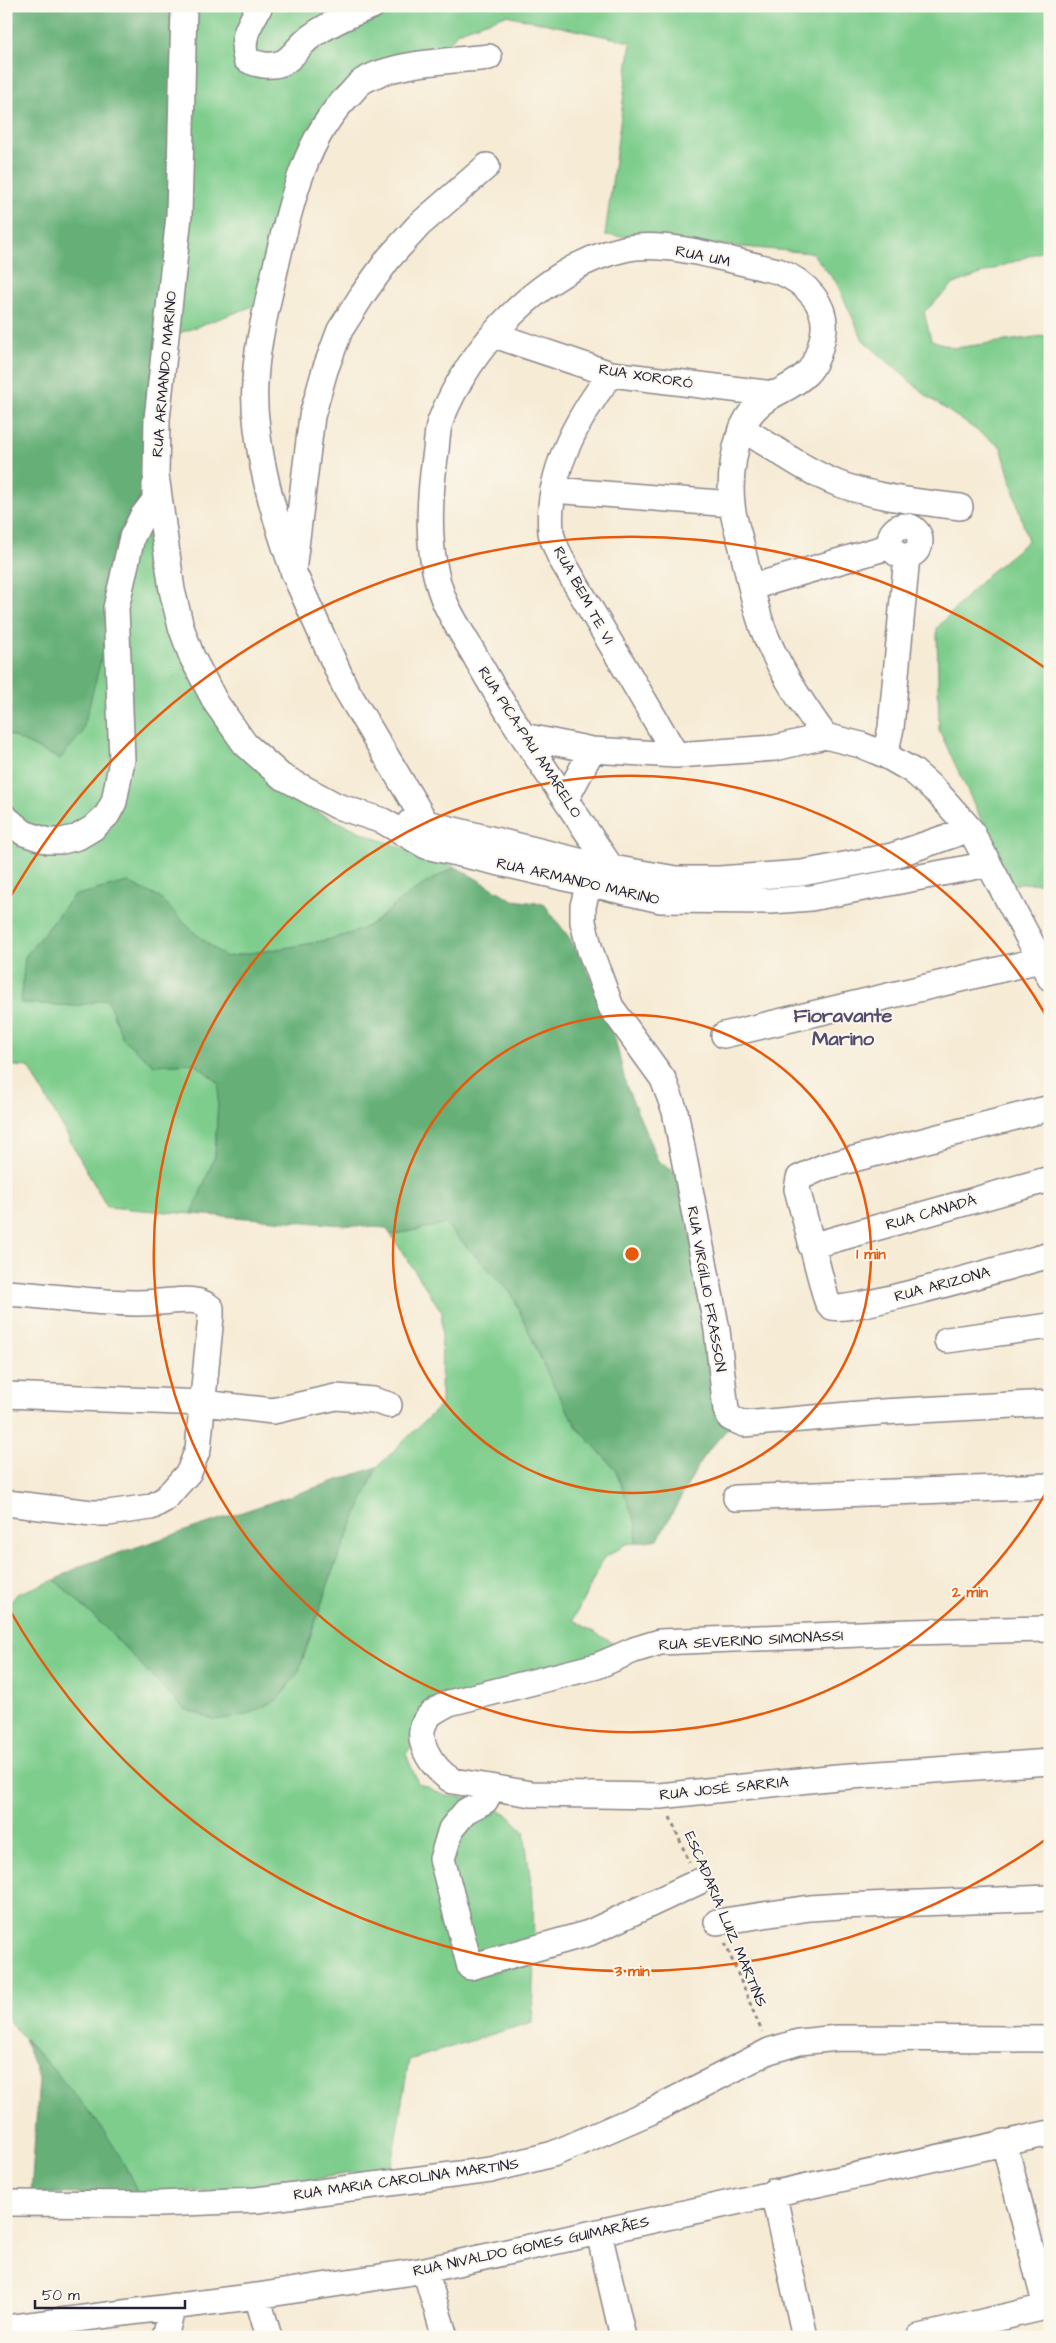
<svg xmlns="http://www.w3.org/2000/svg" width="1056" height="2343" font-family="'Architects Daughter',sans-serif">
<rect width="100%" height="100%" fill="#fbf7ec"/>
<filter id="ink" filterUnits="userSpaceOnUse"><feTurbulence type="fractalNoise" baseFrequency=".02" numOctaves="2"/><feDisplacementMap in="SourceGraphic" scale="10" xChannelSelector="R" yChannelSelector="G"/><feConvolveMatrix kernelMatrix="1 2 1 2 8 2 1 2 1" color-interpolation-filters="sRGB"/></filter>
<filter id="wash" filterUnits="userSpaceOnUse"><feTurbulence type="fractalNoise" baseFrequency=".0096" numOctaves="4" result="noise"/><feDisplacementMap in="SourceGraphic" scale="20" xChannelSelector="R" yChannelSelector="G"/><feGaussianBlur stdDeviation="1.12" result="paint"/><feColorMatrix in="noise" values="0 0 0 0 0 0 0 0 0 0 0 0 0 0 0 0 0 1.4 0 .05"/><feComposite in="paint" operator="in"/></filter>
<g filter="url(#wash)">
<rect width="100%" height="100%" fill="#f6ebd5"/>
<path fill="#7ecd8d" stroke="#507864" d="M186 6H1050V248L954 284 924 312 931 340 955 348 1050 335V882L1007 885 995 849 939 730 937 628 986 576 1028 541 1001 447 928 397 863 340 836 282 812 253 605 235 631 42 506 15 457 32 444 52 352 79 323 104 308 132 256 305 158 341Z
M148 480 161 576 271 782 319 813 372 837 456 867C436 877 418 887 400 901 387 911 377 923 360 930 321 945 267 950 225 957L197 935 160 898 128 882 73 896 25 957 21 1003 77 1006 107 998 123 1039 154 1065 194 1063 219 1083 215 1156 192 1214 107 1207 29 1067 6 1065V733L59 759 130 518Z
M445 1224 512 1294 550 1379 577 1427 615 1469 637 1526 636 1543 626 1544 604 1558 573 1620 613 1643 590 1675 466 1701 427 1724 406 1754 418 1783 446 1796 476 1798 507 1814 524 1831 533 1899 534 1949 532 2022 409 2060 391 2166 270 2187 138 2195 58 2075 6 2018V1608L17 1594 55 1580 107 1629 184 1709 298 1673 333 1570 377 1467 441 1405 442 1312 391 1235Z"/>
<path fill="#66b078" stroke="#44695a" d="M6 6H186L148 480 130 518 110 625 82 733 60 759 6 733Z
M456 867 513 900 544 904 571 940 608 1009 626 1085 658 1161 675 1172 735 1420 703 1457 658 1539 636 1543 637 1526 615 1469 577 1427 550 1379 512 1294 445 1224 391 1235 386 1228 192 1214 215 1156 219 1083 194 1063 154 1065 123 1039 107 999 77 1006 21 1003 25 957 73 896 128 882 160 898 197 935 225 957C266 950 322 945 360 930 377 923 387 911 400 901 418 887 436 877 456 867Z
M377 1467 333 1570 298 1673 277 1700 247 1715 215 1720 184 1709 107 1629 55 1580 80 1566Z
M24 2039C68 2085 116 2135 138 2195L31 2193 39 2079Z"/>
</g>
<g filter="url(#ink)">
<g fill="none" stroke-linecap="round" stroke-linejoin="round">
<g stroke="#8c8688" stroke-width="28">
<path id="minor" d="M184 6 179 216 157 419 156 475 172 590 181 627 192 657 216 703 245 744 281 776 337 806 383 821 426 846 661 900 771 901 811 898 989 864
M260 6C250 24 240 37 246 59 256 65 272 68 284 62 293 57 300 45 309 38 328 24 350 14 372 6
M494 335 611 374 773 394
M611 374C577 418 546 475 551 532 552 540 557 549 560 557L676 755
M743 429C774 448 805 471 839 484 878 498 920 502 960 507
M553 490 732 504
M890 541a15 15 0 1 1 30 0a15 15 0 1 1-30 0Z
M292 567C276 522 262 476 257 428 255 414 254 398 255 383 256 350 265 315 272 283 287 220 301 140 350 94 354 90 358 84 363 81 394 62 453 61 489 57
M752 587 891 546
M523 736 592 750 676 755 775 748 825 736 861 745 885 755 913 771 937 792 970 829 1050 978
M885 755 891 728 907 556
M566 799 592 750
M6 818 24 833 48 841H62L78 837 93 828 107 815 114 802 122 760 116 608 132 537 142 517 155 500V485
M410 822 426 823 595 865 676 879H719L802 873 892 856 970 829
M426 846V823L346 689 293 571 312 416 325 370 340 330 363 294 389 258 419 225 487 166
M593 868 583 906V922L590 950 611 1007 663 1079 675 1111 717 1330 726 1410 730 1418 744 1424 882 1412 1050 1403
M612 869C565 798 516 730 475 656 465 638 452 619 444 600 425 554 429 497 436 450 437 441 437 431 440 422 469 346 543 267 624 249 668 239 734 262 778 271 804 281 830 305 823 336 820 349 816 365 806 374 788 392 762 394 747 419 734 440 729 480 732 504 733 520 740 536 743 552 749 577 754 604 763 629 777 666 802 704 825 736
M724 1035 1040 960
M1050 1108 823 1167 799 1178 797 1189 823 1287C825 1293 826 1304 832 1307 848 1314 1021 1263 1050 1255
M811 1246 1050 1179
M6 1293C57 1296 109 1306 160 1302 176 1301 198 1296 211 1308V1316L198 1449 189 1472 165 1499 151 1507 108 1513H92L6 1503
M947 1340 1050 1326
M6 1395 203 1403 273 1411 336 1397 373 1400 389 1405
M736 1498 1050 1486
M1050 1629 909 1632 660 1642 634 1650 597 1666 449 1703C444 1706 437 1709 432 1713 407 1734 433 1770 453 1781L531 1794 660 1796 837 1777 1050 1762
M492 1788 485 1801 466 1811 451 1829 442 1859 470 1967 589 1933 698 1882
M717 1922 810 1908 841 1906 1050 1898
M1004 2142 1046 2307
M773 2192 805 2337
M6 2203 159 2204 257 2200 491 2170 553 2154 650 2112 769 2051 799 2042 838 2038 1050 2039
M599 2233 623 2337
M425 2270 445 2337
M257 2296 269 2337
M6 2328 257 2296 425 2270 1050 2133
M165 2337 173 2306
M919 2337 1050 2306"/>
</g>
<path stroke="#8c8688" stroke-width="3" stroke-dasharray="4 4" stroke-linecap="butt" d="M670 1817 689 1862
M725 1943 762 2032"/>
<use href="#minor" stroke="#fff" stroke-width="25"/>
</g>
</g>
<g fill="none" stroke="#e8590c" stroke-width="2.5">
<circle cx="632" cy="1254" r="239"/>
<path d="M1048 1489A478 478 0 1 1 1048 1019"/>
<path d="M1048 1838A717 717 0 0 1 8 1607M8 901A717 717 0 0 1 1048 670"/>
</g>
<g text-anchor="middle" stroke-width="4" stroke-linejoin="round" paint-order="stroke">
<g font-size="15" fill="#22223b" stroke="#fbf7ec">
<text transform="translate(703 256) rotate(12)" y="5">RUA UM</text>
<text transform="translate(164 374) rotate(-85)" y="5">RUA ARMANDO MARINO</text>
<text transform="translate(646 376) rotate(9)" y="5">RUA XORORÓ</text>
<text transform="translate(584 595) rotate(61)" y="5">RUA BEM TE VI</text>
<text transform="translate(530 742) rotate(57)" y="5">RUA PICA-PAU AMARELO</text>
<text transform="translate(578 881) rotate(13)" y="5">RUA ARMANDO MARINO</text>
<text transform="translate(931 1212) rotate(-16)" y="5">RUA CANADÁ</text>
<text transform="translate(942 1284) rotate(-15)" y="5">RUA ARIZONA</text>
<text transform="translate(707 1289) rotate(80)" y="5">RUA VIRGÍLIO FRASSON</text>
<text transform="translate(751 1640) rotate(-3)" y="5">RUA SEVERINO SIMONASSI</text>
<text transform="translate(724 1788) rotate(-6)" y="5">RUA JOSÉ SARRIA</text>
<text transform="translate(726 1919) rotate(67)" y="5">ESCADARIA LUIZ MARTINS</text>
<text transform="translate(406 2179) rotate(-8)" y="5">RUA MARIA CAROLINA MARTINS</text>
<text transform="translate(531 2246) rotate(-12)" y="5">RUA NIVALDO GOMES GUIMARÃES</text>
</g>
<g font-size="20" font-weight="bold" fill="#534c6f" stroke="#fbf7ec">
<text x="843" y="1022">Fioravante<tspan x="843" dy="23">Marino</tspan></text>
</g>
</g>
<circle cx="632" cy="1254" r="8" fill="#e8590c" stroke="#fbf7ec" stroke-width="2.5"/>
<g font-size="15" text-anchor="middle" font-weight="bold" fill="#e8590c" stroke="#fbf7ec" stroke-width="4" stroke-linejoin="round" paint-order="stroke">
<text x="871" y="1259">1 min</text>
<text x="970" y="1597">2 min</text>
<text x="632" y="1976">3 min</text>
</g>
<rect width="1056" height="2343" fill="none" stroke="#fbf7ec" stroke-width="25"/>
<path d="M35 2300v8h150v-8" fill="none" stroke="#22223b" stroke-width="2.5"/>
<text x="42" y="2300" font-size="15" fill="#22223b" stroke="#fbf7ec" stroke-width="4" paint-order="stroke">50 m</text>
</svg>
